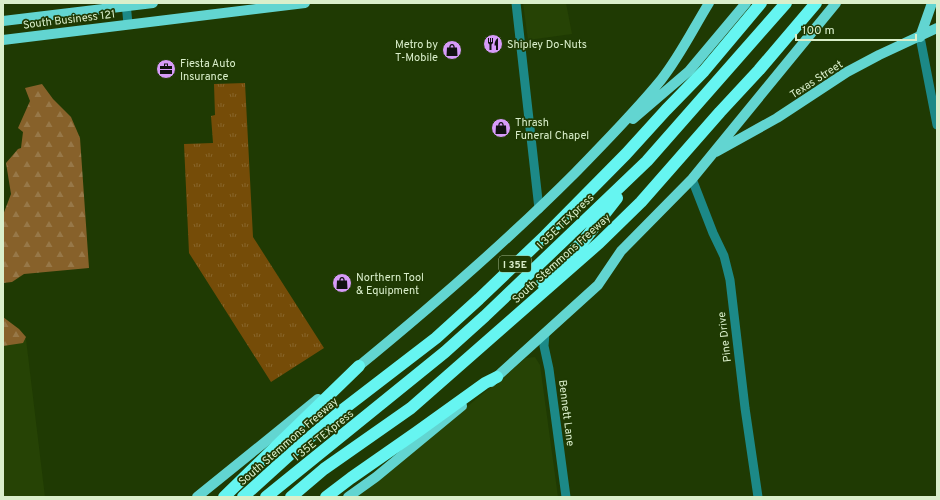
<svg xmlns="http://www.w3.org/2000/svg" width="940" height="500" font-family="Overpass,sans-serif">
<defs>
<pattern id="grass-tufts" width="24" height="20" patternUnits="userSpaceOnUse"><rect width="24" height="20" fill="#754c08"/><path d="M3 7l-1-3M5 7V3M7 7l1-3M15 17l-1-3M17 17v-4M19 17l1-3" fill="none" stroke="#88662b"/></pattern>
<pattern id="forest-firs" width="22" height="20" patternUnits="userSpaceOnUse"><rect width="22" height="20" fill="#87612a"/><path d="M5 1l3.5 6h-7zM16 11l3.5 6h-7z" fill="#977848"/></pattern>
</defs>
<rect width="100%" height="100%" fill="#1f3a03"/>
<path fill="#264305" d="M523 3H566L572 34 528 40Z
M26 339 45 497H3V342Z
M535 357 540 365 558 497H357L526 358Z"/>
<path fill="url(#grass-tufts)" d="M245 83 253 237 324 348 271 382 189 253 184 144 213 143 211 116 215 115 214 84Z"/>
<path fill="url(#forest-firs)" d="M42 84 53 99 71 117 80 138 89 268 24 274 12 282 3 283V215L11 194 6 163 18 149 21 148 23 132 18 128 30 101 25 88Z
M3 317 19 329 26 337 23 343 3 346Z"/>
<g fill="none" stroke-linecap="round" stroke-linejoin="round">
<path stroke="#1c8987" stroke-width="9" d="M126 3 128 24
M516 3 539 209
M920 37 937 125
M692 179 713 233 724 256 730 280 745 408 758 497
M545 333 544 346 549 369 566 497"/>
<path stroke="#62d5d1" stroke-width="10" d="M3 21 153 3
M920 37 932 3
M3 40 305 3
M633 119 689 71 746 3
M716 152 777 118 847 72 879 55 937 28
M354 370C430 308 505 243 575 173 604 143 634 113 661 80 680 56 693 29 709 3
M491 382 598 285 621 251 692 179 836 3
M197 497 318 399
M348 497 376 477 462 406"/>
<path stroke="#66f5f1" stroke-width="12" d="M542 283 585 239 617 198
M224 497 359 366
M243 497 296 449 341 411 436 338 479 299 545 236 626 154 666 110 704 71 761 3
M266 497 445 352 485 316 647 161 786 3
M291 497 324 469 411 408 599 243 641 202 720 112 759 70 816 3
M326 497 351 478 417 432 485 383 497 377"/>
</g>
<defs>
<g id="restaurant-disc" transform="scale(1)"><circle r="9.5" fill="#d79bf9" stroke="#1f3a03"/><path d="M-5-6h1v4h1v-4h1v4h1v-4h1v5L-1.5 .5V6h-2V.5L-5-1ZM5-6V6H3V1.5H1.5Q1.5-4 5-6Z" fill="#111"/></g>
<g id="shop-disc" transform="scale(1)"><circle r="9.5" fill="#d79bf9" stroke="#1f3a03"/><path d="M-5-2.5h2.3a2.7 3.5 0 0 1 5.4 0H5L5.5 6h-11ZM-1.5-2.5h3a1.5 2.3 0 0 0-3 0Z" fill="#111"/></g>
<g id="office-disc" transform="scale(1)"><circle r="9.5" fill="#d79bf9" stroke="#1f3a03"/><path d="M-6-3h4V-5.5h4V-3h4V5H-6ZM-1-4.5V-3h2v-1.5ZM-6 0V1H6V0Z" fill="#111"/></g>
</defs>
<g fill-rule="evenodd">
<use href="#restaurant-disc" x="493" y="44"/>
<use href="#shop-disc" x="452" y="50"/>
<use href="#office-disc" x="166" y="69"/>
<use href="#shop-disc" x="501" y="128"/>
<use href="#shop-disc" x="342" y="283"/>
</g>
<g text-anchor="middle" stroke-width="3.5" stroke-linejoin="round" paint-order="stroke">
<rect fill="#1f3a03" stroke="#a2b98f" stroke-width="1" x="499" y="256" width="32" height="16" rx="3"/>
<g font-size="10" font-weight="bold" fill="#daefcb">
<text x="515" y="268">I 35E</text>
</g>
<g font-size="11" fill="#daefcb" stroke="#1f3a03">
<text transform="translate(69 19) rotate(-7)" y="4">South Business 121</text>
<text transform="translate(816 79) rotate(-33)" y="4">Texas Street</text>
<text transform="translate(565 221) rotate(-44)" y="4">I 35E TEXpress</text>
<text transform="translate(561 258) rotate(-42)" y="4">South Stemmons Freeway</text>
<text transform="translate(724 337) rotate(-97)" y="4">Pine Drive</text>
<text transform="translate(567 413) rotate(83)" y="4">Bennett Lane</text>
<text transform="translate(323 435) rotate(-39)" y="4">I 35E TEXpress</text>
<text transform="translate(288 441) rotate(-41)" y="4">South Stemmons Freeway</text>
</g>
<g font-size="11" fill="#daefcb" stroke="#1f3a03" text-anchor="start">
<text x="438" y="48" text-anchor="end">Metro by<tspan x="438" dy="13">T-Mobile</tspan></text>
<text x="507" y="48">Shipley Do-Nuts</text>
<text x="180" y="67">Fiesta Auto<tspan x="180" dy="13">Insurance</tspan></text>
<text x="515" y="126">Thrash<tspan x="515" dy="13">Funeral Chapel</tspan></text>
<text x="356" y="281">Northern Tool<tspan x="356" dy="13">&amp; Equipment</tspan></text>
</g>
</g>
<rect width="940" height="500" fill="none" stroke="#daefcb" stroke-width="8"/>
<path d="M796 34v6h120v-6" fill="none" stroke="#daefcb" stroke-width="2"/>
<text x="802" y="34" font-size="12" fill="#daefcb" stroke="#1f3a03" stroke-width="3" paint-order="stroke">100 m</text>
</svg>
